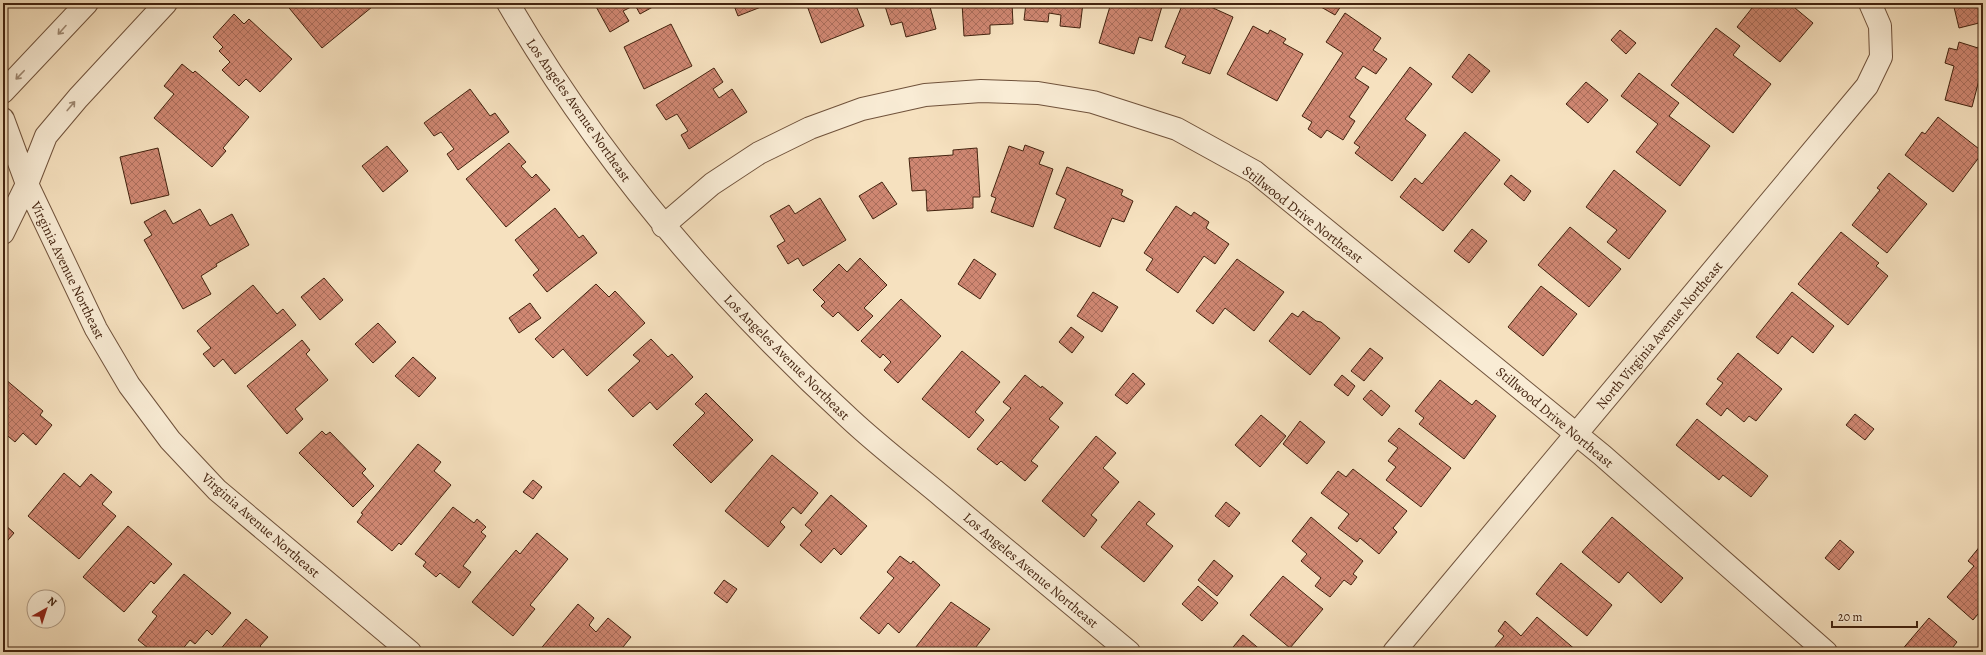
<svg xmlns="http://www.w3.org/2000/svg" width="1986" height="655" font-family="Alegreya,serif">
<defs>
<pattern id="building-cross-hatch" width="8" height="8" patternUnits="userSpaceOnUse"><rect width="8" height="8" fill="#cf8772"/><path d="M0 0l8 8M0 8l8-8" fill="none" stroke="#aa6e5c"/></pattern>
</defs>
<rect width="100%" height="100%" fill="#f6e1bf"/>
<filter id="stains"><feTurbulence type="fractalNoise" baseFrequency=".005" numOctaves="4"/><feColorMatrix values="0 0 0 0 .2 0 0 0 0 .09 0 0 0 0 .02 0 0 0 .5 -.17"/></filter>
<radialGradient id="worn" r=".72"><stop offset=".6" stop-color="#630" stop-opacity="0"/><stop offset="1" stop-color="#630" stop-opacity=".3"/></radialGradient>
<path fill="url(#building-cross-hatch)" stroke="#43230f" d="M285 3H369L372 7 322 48Z
M594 3H660L640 14 635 5 623 11 629 21 610 32Z
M733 3H760L761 7 738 16Z
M806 3H855L864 26 821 43Z
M884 3H929L936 29 906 37 902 22 891 25Z
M962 3H1012L1013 24 990 25V34L964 36Z
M1026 3H1083L1080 28 1060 26 1061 15 1049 13 1048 22 1024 20Z
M1111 3H1163L1152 41 1139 37 1134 54 1099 43Z
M1183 3H1202L1233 17 1210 74 1182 63 1186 56 1165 47Z
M1314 3H1343L1335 15Z
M1756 3H1789L1813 23 1780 62 1737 27Z
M1953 3H1983V22L1959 28Z
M1345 13 1381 38 1373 50 1387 59 1376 74 1363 66 1355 78 1369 87 1349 117 1355 121 1343 140 1327 130 1321 138 1308 129 1312 122 1302 116 1343 53 1326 42Z
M234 14 244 24 249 19 292 59 260 92 246 79 239 86 222 70 230 62 219 51 223 47 213 37Z
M671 24 692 66 644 89 624 47Z
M1253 26 1268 34 1270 30 1286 39 1283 43 1303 54 1277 101 1227 74Z
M1716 28 1740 46 1733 55 1771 84 1733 133 1671 85Z
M1620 30 1636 43 1626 54 1611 40Z
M1980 39 1983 40V81L1979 80 1972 107 1945 100 1954 66 1945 63 1949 48 1957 50 1959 42 1978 48Z
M1469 54 1490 71 1472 93 1452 77Z
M182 64 193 73 195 71 249 117 223 148 226 151 212 167 154 118 174 94 164 86Z
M1410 67 1432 84 1405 119 1426 135 1392 181 1355 153 1360 147 1354 143Z
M714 68 723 82 713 89 719 98 732 89 747 112 689 149 681 135 688 131 677 114 666 120 656 105Z
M1639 73 1679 103 1669 116 1710 146 1680 186 1636 152 1658 124 1621 96Z
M1586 82 1608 100 1588 123 1566 104Z
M470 89 490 116 495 113 509 132 458 170 447 154 454 149 441 132 434 136 424 123Z
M1938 117 1983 152 1953 192 1905 155 1922 132 1925 134Z
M1465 132 1500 160 1443 231 1400 197 1415 178 1422 184Z
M509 143 526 162 521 166 532 178 536 174 550 190 506 227 466 179Z
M1025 145 1044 152 1039 164 1053 169 1033 227 991 212 996 198 991 196 1009 146 1023 151Z
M387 146 408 171 383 192 362 166Z
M158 148 169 195 131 204 120 157Z
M977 148 980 197H973V208L927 211 926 190 912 191 909 158 953 155V150Z
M1067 167 1123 190 1121 195 1133 201 1124 222 1112 218 1100 247 1054 228 1066 199 1056 194Z
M1614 170 1666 211 1629 259 1607 242 1617 230 1586 207Z
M1889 173 1927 204 1887 253 1852 225 1880 190 1877 188Z
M1511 175 1531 191 1524 201 1504 184Z
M882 182 897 204 873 219 859 196Z
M820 198 846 240 803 266 798 258 788 264 777 246 785 241 770 216 789 205 795 214Z
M1176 206 1191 216 1194 212 1209 222 1206 228 1229 244 1215 264 1204 256 1178 293 1146 270 1153 259 1144 253Z
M555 208 579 238 583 235 597 253 547 292 533 275 539 270 515 240Z
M200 209 210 226 232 214 249 245 216 264 217 266 201 276 211 294 183 309 144 240 152 235 144 222 165 210 173 224Z
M1570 227 1621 269 1589 307 1538 265Z
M1472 229 1487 241 1469 263 1454 251Z
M1841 232 1879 263 1876 266 1888 276 1848 325 1798 284Z
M860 258 887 285 864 308 873 316 858 331 838 312 833 317 821 306 825 302 813 290 839 264 847 272Z
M974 259 996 274 980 299 958 284Z
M1237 259 1284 292 1254 331 1225 308 1213 324 1196 311Z
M324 278 343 300 320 320 301 297Z
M596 284 609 297 615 291 645 323 587 376 563 349 553 358 535 339Z
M253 285 277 314 283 309 296 325 235 374 223 359 214 367 203 354 211 348 197 331Z
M1541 286 1577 314 1543 356 1508 327Z
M1093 292 1118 307 1102 332 1077 316Z
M1792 292 1834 326 1813 353 1792 336 1778 354 1756 337Z
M901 299 941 336 898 383 884 370 891 362 883 354 880 358 861 341Z
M530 303 541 318 519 333 509 318Z
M1303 311 1316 321 1321 322 1340 338 1310 375 1269 341 1292 313 1298 317Z
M378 323 396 342 373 363 355 344Z
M1071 327 1084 337 1072 353 1059 342Z
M651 339 668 357 672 354 693 377 657 410 650 402 633 417 608 390 640 361 633 355Z
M302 340 310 350 306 354 328 380 295 409 303 419 287 434 247 386Z
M1370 348 1383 358 1364 381 1351 371Z
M962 351 1000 382 975 412 984 420 969 438 922 399Z
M1738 353 1782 389 1756 421 1749 416 1744 422 1727 408 1721 416 1706 404 1723 383 1717 379Z
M413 357 436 378 419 397 395 376Z
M1133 373 1145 384 1127 404 1115 395Z
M1025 375 1041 388 1042 386 1063 403 1049 419 1059 427 1031 461 1038 466 1025 481 1001 461 997 465 977 449 1011 408 1003 402Z
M1342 375 1355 386 1348 396 1334 385Z
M5 379 43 411 40 415 52 425 36 445 23 433 15 442 3 432V381Z
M1440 380 1472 405 1476 400 1496 416 1464 459 1419 424 1424 418 1415 411Z
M1371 390 1390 406 1382 416 1363 399Z
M706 393 753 440 711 483 673 445 705 413 695 404Z
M1855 414 1874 429 1865 440 1846 425Z
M1261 415 1286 436 1260 467 1235 445Z
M1697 419 1768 476 1751 497 1723 475 1719 480 1676 445Z
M1300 421 1325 442 1307 464 1283 444Z
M1399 428 1451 468 1421 507 1386 480 1396 467 1388 461 1398 448 1388 441Z
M322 431 326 435 330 432 366 469 362 473 374 486 353 507 299 453Z
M1096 436 1116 453 1103 468 1119 482 1091 515 1097 520 1084 537 1042 501Z
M418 444 441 462 434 471 451 485 401 545 399 543 392 551 357 522 363 514 361 513Z
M772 455 818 493 801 514 793 507 780 522 785 527 768 547 725 511Z
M1353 469 1407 511 1393 528 1397 532 1379 554 1360 538 1357 542 1338 528 1349 514 1321 493 1338 471 1346 477Z
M64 473 80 487 91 474 112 492 102 504 116 516 79 559 28 516Z
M533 480 542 487 533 499 523 492Z
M831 495 867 526 841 555 834 548 821 563 800 545 812 531 805 525Z
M1139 501 1155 514 1146 524 1173 546 1144 582 1101 547Z
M1226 502 1240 513 1229 527 1215 516Z
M453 507 474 523 477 519 486 527 481 532 486 536 463 566 471 572 459 588 440 573 436 577 423 566 426 562 415 554Z
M1311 517 1363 561 1353 574 1357 577 1351 585 1344 580 1330 597 1315 586 1321 578 1301 561 1307 554 1292 541Z
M1612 517 1683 578 1661 603 1628 572 1619 583 1582 552Z
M3 523 14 533 3 546Z
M128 526 172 564 154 584 151 581 124 612 83 577Z
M537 533 568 559 530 605 535 609 513 636 472 602 516 550 520 554Z
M1840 540 1854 552 1839 570 1825 558Z
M1981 545 1983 547V608L1973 620 1947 597 1974 566 1968 561Z
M900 556 911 564 913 561 940 585 899 633 888 623 879 634 860 618 894 578 887 572Z
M1214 560 1233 576 1217 596 1198 580Z
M1561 563 1612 605 1587 636 1536 594Z
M184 574 231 613 212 635 207 630 195 644 190 640 180 652H153L138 640 157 616 152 612Z
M1283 576 1323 609 1290 648 1250 615Z
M724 580 737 589 727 603 714 593Z
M1198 586 1218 603 1202 621 1182 604Z
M951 602 990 629 972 652H912Z
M578 604 594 618 589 625 596 632 608 618 631 637 619 652H538Z
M1537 617 1577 651V652H1499L1494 648 1504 636 1498 631 1505 621 1521 636Z
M1929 618 1957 642 1949 652H1900Z
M246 619 268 637 260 646 266 652H218Z
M1243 635 1263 652H1229Z"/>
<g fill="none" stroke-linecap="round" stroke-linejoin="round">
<g stroke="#70523b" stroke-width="24">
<path id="minor" d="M508 3C599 159 717 297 850 419 880 447 913 472 944 498 1006 549 1067 601 1129 652
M3 92 87 3
M3 119 27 184 96 329 129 385 170 440 217 490 410 652
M663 226 712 184 759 153 810 128 862 109 925 95 981 91 1038 93 1093 102 1177 129 1255 172 1602 455 1826 652
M3 233 27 184 46 136 78 98 166 3
M1394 652 1867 86 1881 57 1880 26 1870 3"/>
</g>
<use href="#minor" stroke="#f9ecd5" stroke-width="22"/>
</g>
<defs><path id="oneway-shaft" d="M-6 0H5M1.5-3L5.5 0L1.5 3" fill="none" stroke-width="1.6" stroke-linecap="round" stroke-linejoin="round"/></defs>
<g stroke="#9e8872">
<use href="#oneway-shaft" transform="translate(62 30) rotate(132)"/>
<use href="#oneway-shaft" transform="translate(20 75) rotate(134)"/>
<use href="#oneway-shaft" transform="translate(71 106) rotate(-50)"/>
</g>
<g text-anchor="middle" stroke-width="3" stroke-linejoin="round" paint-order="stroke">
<g font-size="14" fill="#43230f" stroke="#f9ecd5">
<text transform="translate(579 110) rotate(55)" y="5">Los Angeles Avenue Northeast</text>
<text transform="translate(1303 214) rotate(38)" y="5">Stillwood Drive Northeast</text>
<text transform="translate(68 270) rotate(64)" y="5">Virginia Avenue Northeast</text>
<text transform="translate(1659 335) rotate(-50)" y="5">North Virginia Avenue Northeast</text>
<text transform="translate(787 357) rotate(45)" y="5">Los Angeles Avenue Northeast</text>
<text transform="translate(1555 417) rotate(40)" y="5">Stillwood Drive Northeast</text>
<text transform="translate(261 525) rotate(41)" y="5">Virginia Avenue Northeast</text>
<text transform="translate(1031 570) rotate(40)" y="5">Los Angeles Avenue Northeast</text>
</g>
</g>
<rect width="1986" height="655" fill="none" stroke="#f6e1bf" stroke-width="16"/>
<rect x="4" y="4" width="1978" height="647" fill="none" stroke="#43230f" stroke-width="2"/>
<rect x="8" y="8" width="1970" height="639" fill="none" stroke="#43230f"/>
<g transform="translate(46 609) rotate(39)"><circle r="19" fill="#f9ecd5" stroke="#b09c86"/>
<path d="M0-3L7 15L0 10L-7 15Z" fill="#8f2418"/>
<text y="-6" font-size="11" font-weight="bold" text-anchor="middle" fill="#43230f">N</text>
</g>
<path d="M1832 621v6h85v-6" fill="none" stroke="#43230f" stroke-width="2"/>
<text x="1838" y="621" font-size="12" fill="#43230f" stroke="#f9ecd5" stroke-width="3" paint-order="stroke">20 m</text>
<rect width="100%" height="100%" filter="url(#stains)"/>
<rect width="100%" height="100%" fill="url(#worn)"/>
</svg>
